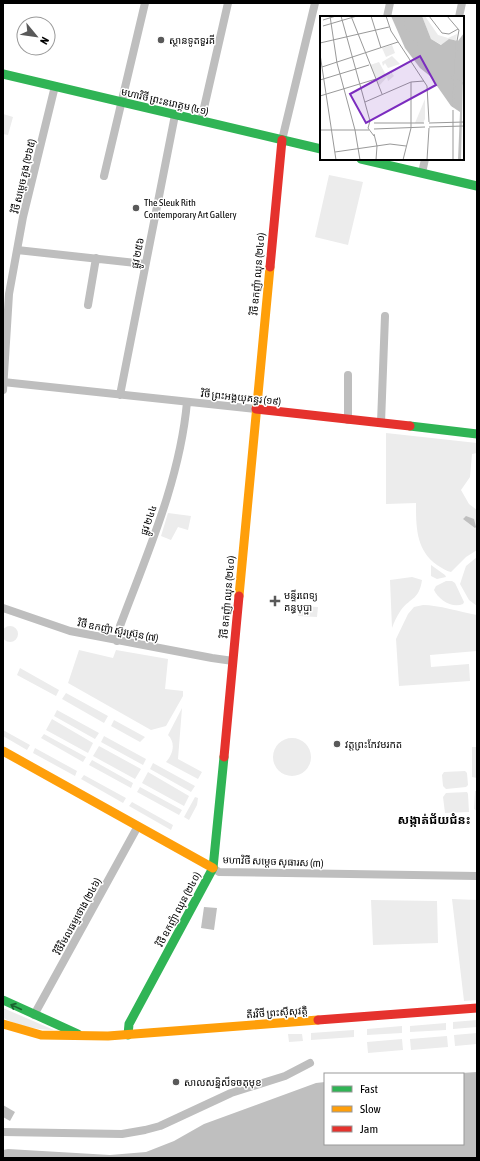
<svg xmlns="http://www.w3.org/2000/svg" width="480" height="1161" font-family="'Asap Condensed','Noto Sans Khmer',sans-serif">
<rect width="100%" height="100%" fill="#fff"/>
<path fill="#ececec" d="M3 114 13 117 8 135 3 134Z
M329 175 363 182 348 245 315 237Z
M386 433 477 443V453L472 454 470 477 461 490 469 504 477 510V550L466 557 451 572C446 571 442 568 437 565 416 550 416 527 416 503L386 504Z
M168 513 191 516 188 530 178 527 171 540 161 536Z
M477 557V606L469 600 460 584 466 566Z
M431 565 445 575 446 577 437 579 431 576Z
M412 577 422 580C419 600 411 597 401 610 397 616 394 622 392 628L390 580Z
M446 581H452L455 583 464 602 463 604C452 609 438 599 434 590L436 586Z
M423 605C438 605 461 612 477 615V651L430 655 431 667 469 664 470 681 399 686 396 639 408 614 414 607Z
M299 606 318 607 317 617 298 616Z
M2 634a8 8 0 1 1 16 0a8 8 0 1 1-16 0Z
M79 650 113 658 116 650 168 659 165 689 183 691V696L166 726 151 730 68 683Z
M20 668 59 690 56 696 17 675Z
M66 693 108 716 104 723 62 699Z
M182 708 178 759 202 772 198 779 166 762C173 754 176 743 168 735Z
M57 710 99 733 95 739 54 716Z
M52 719 93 743 88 753 46 730Z
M114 720 145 737 140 742 111 726Z
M3 730 30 745 27 750 3 736Z
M44 734 86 757 83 762 41 738Z
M104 736 146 759 143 765 101 742Z
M273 757a19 19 0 1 1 38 0a19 19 0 1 1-38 0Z
M99 746 141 769 135 779 93 756Z
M472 747H477V778L472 777Z
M35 748 77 771 75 776 33 753Z
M92 760 133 783 131 788 89 765Z
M153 763 195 786 191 792 150 769Z
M465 771 467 773 468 785 466 787 446 789 443 786 442 775 444 772Z
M148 772 189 796 184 806 142 783Z
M84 775 126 798 123 803 81 779Z
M140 787 182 810 179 815 137 792Z
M475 791H477V811L474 809Z
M467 792 468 794 469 812 445 813 443 797 446 793Z
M195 797 198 798 197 805 189 820 184 817Z
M132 802 173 825 171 830 129 806Z
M452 899 477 900V1000L464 1001Z
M371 900 437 901 438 943 373 945Z
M3 1008 54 1030C37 1030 19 1026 3 1018Z
M477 1020V1027L453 1029V1022Z
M446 1023V1030L410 1032V1026Z
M402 1026V1033L367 1035V1029Z
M354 1030V1037L311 1040V1033Z
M477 1033V1044L455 1046 454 1035Z
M288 1034H302L303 1041 289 1042Z
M447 1036 448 1047 411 1050 410 1039Z
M402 1039 403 1050 368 1053 367 1042Z"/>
<path fill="#bfbfbf" d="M466 516 474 519 476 527 475 528 463 519Z
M204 907 217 908 214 930 201 928Z
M477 1072V1158H3V1150L8 1149 110 1155 146 1152 174 1141 204 1124 316 1083 325 1082V1144H463V1074H446Z
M3 1105 15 1112 10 1121 3 1117Z"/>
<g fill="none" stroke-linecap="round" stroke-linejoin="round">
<path stroke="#bebebe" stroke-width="8" d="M387 17 390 3
M459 17 462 3
M201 121 228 3
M282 140 315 3
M422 173 425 159
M104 176 145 3
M17 250 145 264
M88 305 96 258
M348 375V420
M3 382 256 409
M3 390 9 294 23 217 55 86
M120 395 175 115
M381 423 385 316
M3 608 70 631 212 658 233 661
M117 641 120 626C147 554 180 480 187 402
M213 868 219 872 477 876
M34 1015 138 826
M3 1132 122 1134 145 1130 160 1126 231 1093 285 1076 310 1063"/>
<path stroke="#30b455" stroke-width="9" d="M3 74 321 149
M361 159 477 186
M410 426 477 434
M3 1000 78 1034
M128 1035 129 1024 213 868 224 757"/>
<path stroke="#ff9f0a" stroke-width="9" d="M239 596 270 267
M3 751 213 868
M3 1024 41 1035 108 1036 318 1020"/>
<path stroke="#e5322d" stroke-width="9" d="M270 267 282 140
M256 409 410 426
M224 757 239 596
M318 1020 477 1008"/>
</g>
<defs><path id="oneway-shaft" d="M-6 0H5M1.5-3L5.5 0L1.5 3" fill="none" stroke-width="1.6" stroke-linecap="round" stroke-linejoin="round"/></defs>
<use stroke="#1a632f" href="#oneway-shaft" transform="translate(16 1007) rotate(-155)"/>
<g fill="#595959" stroke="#fff" stroke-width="1.5">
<circle cx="161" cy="40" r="4"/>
<circle cx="136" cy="208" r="4"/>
<path d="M273 595h4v4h4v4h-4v4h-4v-4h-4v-4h4z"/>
<circle cx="337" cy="744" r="4"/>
<circle cx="176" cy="1082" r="4"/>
</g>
<g text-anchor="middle" stroke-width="3" stroke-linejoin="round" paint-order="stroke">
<g font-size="10" fill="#000" stroke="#fff" text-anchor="start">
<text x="169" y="44">ស្ថានទូតទួរគី</text>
<text x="144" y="206">The Sleuk Rith<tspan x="144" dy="12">Contemporary Art Gallery</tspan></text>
<text x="284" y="599">មន្ទីរពេទ្យ<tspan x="284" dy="12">គន្ធបុប្ផា</tspan></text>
<text x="345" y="748">វត្តព្រះកែវមរកត</text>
<text x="184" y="1086">សាលសន្និសីទចតុមុខ</text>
</g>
<g font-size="10" fill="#000" stroke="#fff">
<text transform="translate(165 101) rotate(13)" y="4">មហាវិថី ព្រះនរោត្តម (៤១)</text>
<text transform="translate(23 176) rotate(-77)" y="4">វិថី សម្តេច ភួង (២៦៥)</text>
<text transform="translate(137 253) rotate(-79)" y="4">ផ្លូវ ២៥៦</text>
<text transform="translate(257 274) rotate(-85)" y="4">វិថី ឧកញ៉ា ឈុន (២៤០)</text>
<text transform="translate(241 397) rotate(6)" y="4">វិថី ព្រះអង្គយុគន្ធរ (១៩)</text>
<text transform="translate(148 520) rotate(-71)" y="4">ផ្លូវ ២៤៤</text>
<text transform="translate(227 597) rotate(-85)" y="4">វិថី ឧកញ៉ា ឈុន (២៤០)</text>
<text transform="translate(118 630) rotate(11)" y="4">វិថី ឧកញ៉ា ស៊ួរស៊្រុន (៧)</text>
<text transform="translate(273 861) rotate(2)" y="4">មហាវិថី សម្តេច សុធារស (៣)</text>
<text transform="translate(178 909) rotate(-62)" y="4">វិថី ឧកញ៉ា ឈុន (២៤០)</text>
<text transform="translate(77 916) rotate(-61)" y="4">វិថីវិមលធម្មថោង (២៤៦)</text>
<text transform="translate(277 1012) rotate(-4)" y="4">តីរវិថី ព្រះស៊ីសុវត្តិ</text>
</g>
<g font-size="12" font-weight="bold" fill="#000" stroke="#fff">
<text x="434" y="824">សង្កាត់ជ័យជំនះ</text>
</g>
</g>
<g transform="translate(320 16)">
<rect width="144" height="144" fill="#fff"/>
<path d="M102 0H105L118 19 128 22 137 18 136 24H128L122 29 111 23ZM72 29 75 37 66 41 62 32ZM72 40 80 48 68 52 65 47 63 50 62 46ZM59 46 66 59 69 56 71 59V56L74 60 68 65 67 61 59 70 50 49ZM105 83V103L103 107H95Z" fill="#ececec"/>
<path d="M71 0H102L111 23 121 29 129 23 138 25 144 17 141 144H138L140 96 131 90 110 60 100 52 85 32Z" fill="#bfbfbf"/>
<path fill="none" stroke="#bfbfbf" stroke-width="2" d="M81 0 89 17 103 35 131 61 144 68M133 91 137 26"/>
<path fill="none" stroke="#999" stroke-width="1" d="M10 0 17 47 35 114 40 144M21 0 50 105 48 112 54 120M31 0 62 78M51 0 61 32M66 0 71 15 107 70 109 106M109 0 122 17 129 18 138 13M127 0 139 14 137 25M3 4 16 0M3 10 37 0M0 27 69 11M0 38 16 144M2 51 78 26M0 64 49 49M0 80 56 63M45 86 91 66 104 65M133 94V144M54 107H104M109 107 144 106M109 111 144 110M54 113 105 111M0 114H49M54 118 57 130 56 144M15 136 70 128 86 130M83 144 91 112V66M107 144 109 112"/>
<path fill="#7b2cbf" fill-opacity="0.15" stroke="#7b2cbf" stroke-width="2" d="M100 40 116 69 46 107 30 78Z"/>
<rect width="144" height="144" fill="none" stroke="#000" stroke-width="2"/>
</g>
<rect width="480" height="1161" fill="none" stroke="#000000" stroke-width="8"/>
<rect x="324" y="1073" width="140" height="72" fill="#ffffff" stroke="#999999"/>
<rect x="332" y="1086" width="20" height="6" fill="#30b455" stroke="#999999"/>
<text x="360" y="1093" font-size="12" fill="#000000">Fast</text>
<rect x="332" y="1106" width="20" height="6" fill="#ff9f0a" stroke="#999999"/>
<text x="360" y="1113" font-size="12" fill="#000000">Slow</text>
<rect x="332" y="1126" width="20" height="6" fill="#e5322d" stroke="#999999"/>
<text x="360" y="1133" font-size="12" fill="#000000">Jam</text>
<g transform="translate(36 36) rotate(119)"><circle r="19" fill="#ffffff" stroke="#999999"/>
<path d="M0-3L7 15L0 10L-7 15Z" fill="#595959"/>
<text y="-6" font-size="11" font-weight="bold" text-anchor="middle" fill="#000000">N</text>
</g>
</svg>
